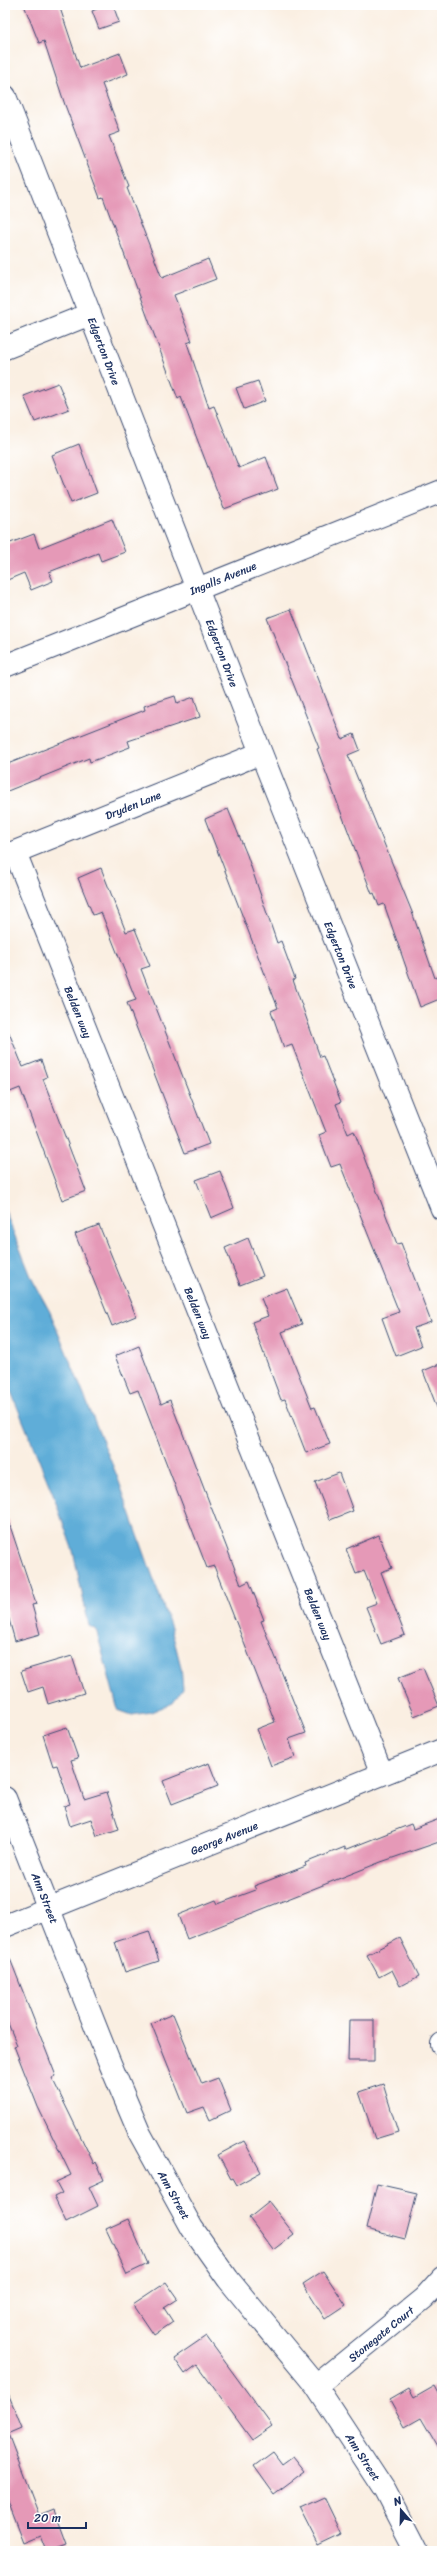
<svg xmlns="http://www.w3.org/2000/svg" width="447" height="2556" font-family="Sriracha,sans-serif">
<rect width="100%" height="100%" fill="#fff"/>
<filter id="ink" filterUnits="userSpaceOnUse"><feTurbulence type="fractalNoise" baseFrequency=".025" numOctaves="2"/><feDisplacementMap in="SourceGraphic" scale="8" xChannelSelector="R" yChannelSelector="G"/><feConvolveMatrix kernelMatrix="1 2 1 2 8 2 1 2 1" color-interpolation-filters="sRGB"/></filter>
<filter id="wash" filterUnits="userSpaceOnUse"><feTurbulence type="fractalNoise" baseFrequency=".012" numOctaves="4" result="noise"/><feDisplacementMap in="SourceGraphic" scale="16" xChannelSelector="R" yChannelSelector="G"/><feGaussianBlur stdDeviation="0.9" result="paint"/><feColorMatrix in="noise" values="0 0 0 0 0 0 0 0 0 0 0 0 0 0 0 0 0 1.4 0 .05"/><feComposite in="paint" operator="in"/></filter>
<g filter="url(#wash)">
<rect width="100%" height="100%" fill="#faefe2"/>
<path fill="#5eadd8" stroke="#3c6e9b" d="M5 1211 32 1279 50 1312 117 1476 171 1628 181 1667 183 1689 173 1703 151 1712 132 1715 118 1710 96 1629 89 1626 73 1551 54 1497 5 1377Z"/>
<g id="blocks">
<path fill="#e599b7" d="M24 5H59L80 68 120 53 128 74 102 84 120 132 109 136 129 187 127 188 162 278 208 259 216 279 174 295 192 341 187 343 209 408 214 406 239 468 266 457 278 489 224 509 181 397 178 399 103 197 100 198 65 105 44 41 39 43Z
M107 5H113L119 22 99 29 92 11Z
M258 381 265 401 244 409 236 388Z
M58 383 69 409 35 422 24 396Z
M79 444 97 493 71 503 52 455Z
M112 519 125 552 101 561 98 553 49 572 53 581 31 590 24 573 5 581V545L34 534 39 548Z
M291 609 342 739 354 734 360 750 348 755 412 912 435 978 442 975V998L420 1007 384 904 379 906 374 893 372 894 317 749 319 748 267 618Z
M175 696 177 703 194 697 200 717 128 741 130 747 90 762 89 758 5 792V765L145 710 144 706Z
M228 809 247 855 277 943 281 941 295 979 293 980 320 1057 323 1056 341 1102 336 1104 348 1134 354 1131 397 1244 401 1243 431 1322 414 1328 421 1346 396 1356 382 1318 399 1312 340 1164 331 1167 319 1135 326 1132 292 1045 284 1048 271 1011 278 1008 205 819Z
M101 868 126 932 135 929 150 966 141 969 209 1144 185 1153 127 1003 136 1000 101 912 93 915 78 878Z
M5 1023 23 1067 41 1060 47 1077 43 1079 86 1191 62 1200 20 1088 5 1094Z
M220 1171 234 1208 211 1218 196 1180Z
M99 1225 136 1316 112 1326 75 1234Z
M248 1238 263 1276 240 1285 225 1248Z
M287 1288 302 1324 282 1332 312 1408 315 1407 330 1444 306 1453 285 1399 281 1400 252 1322 268 1316 261 1298Z
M139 1346 161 1404 170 1400 241 1585 249 1581 264 1620 261 1621 306 1733 289 1739 295 1757 271 1766 257 1729 275 1722 214 1566 207 1568 138 1390 130 1393 115 1356Z
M442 1363V1417L441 1418 423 1371Z
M339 1473 353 1511 330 1520 315 1482Z
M5 1520H8L36 1604 32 1605 40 1634 15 1641 5 1605Z
M379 1535 392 1568 381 1572 405 1635 381 1644 366 1607 377 1603 364 1571 356 1574 346 1549Z
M72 1656 84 1693 48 1704 43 1687 28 1692 21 1671Z
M423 1668 439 1706 414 1716 398 1678Z
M67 1727 78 1758 71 1760 84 1799 107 1792 119 1829 97 1836 91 1819 70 1826 64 1806 70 1804 57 1765 53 1766 43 1735Z
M209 1763 218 1786 172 1804 163 1781Z
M442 1818V1841L381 1862 187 1939 178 1915 216 1900 218 1904 256 1890 254 1886 306 1866 305 1863 345 1847V1850L411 1824 413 1829Z
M149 1931 159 1961 125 1972 115 1942Z
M400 1938 419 1976 400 1986 392 1970 379 1977 367 1955Z
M5 1946 56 2076 52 2078 94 2164 96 2162 104 2180 89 2187 98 2206 66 2222 54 2197 62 2193 56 2182 71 2175 38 2107 14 2046 17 2045 5 2016Z
M173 2014 202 2084 218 2078 231 2110 210 2120 204 2107 187 2113 151 2023Z
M349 2020H374V2061H348Z
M383 2084 398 2132 375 2139 359 2092Z
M244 2141 261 2172 237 2185 233 2178 231 2179 218 2155Z
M377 2184 417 2193 405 2239 366 2229Z
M269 2202 294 2234 273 2250 249 2218Z
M128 2219 148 2264 127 2274 106 2229Z
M323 2271 346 2305 325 2319 303 2284Z
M166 2282 178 2299 164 2308 173 2322 154 2335 133 2304Z
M206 2336 272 2426 252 2440 197 2365 185 2374 174 2358Z
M435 2386 442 2399V2454L421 2418 405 2427 390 2400 409 2389 414 2398Z
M6 2388 22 2428 8 2434 39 2515 54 2509 67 2544 48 2551H46L40 2536 23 2543 5 2496Z
M273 2452 282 2464 293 2456 305 2471 274 2494 254 2466Z
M324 2497 342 2534 319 2545 300 2508Z"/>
</g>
</g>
<g filter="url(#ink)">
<use href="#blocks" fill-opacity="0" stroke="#3c4c72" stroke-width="1"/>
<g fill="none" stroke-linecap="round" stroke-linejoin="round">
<g stroke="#3c4c72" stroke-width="24">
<path id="minor" d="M5 96 261 753 442 1209
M5 348 90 314
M15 852 382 1774
M5 856 261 753
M5 1798 109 2061 139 2132 192 2228 228 2279 316 2386 385 2491 416 2551
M5 1926 442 1750
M442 2044V2045
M316 2386 424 2298 442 2278"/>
</g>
<g stroke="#3c4c72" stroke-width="24">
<path id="tertiary" d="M5 666 442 491"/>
</g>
<use href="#minor" stroke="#fff" stroke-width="22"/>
<use href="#tertiary" stroke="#fff" stroke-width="22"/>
</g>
</g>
<g text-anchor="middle" stroke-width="3" stroke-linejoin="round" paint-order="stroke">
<g font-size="11" fill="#1b2f5e" stroke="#fff">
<text transform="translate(104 351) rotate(69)" y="4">Edgerton Drive</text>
<text transform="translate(223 578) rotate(-22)" y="4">Ingalls Avenue</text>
<text transform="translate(222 653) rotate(69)" y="4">Edgerton Drive</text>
<text transform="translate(133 805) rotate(-22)" y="4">Dryden Lane</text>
<text transform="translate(341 955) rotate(68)" y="4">Edgerton Drive</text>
<text transform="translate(78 1012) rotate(68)" y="4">Belden way</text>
<text transform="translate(198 1313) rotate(68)" y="4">Belden way</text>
<text transform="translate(318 1614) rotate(68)" y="4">Belden way</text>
<text transform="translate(224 1838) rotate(-22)" y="4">George Avenue</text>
<text transform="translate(45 1898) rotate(68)" y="4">Ann Street</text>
<text transform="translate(174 2195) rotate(61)" y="4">Ann Street</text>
<text transform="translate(381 2334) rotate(-39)" y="4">Stonegate Court</text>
<text transform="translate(363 2457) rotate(57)" y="4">Ann Street</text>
</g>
</g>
<rect width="447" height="2556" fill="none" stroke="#fff" stroke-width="20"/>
<g transform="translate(401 2510) rotate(340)" stroke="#ffffff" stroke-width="3" paint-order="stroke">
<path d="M0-3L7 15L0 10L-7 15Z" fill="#1b2f5e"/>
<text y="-6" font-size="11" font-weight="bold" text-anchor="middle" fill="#1b2f5e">N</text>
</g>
<path d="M28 2522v6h58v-6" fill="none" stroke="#1b2f5e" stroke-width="2"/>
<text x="34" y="2522" font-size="12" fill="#1b2f5e" stroke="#ffffff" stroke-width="3" paint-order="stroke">20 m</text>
</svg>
